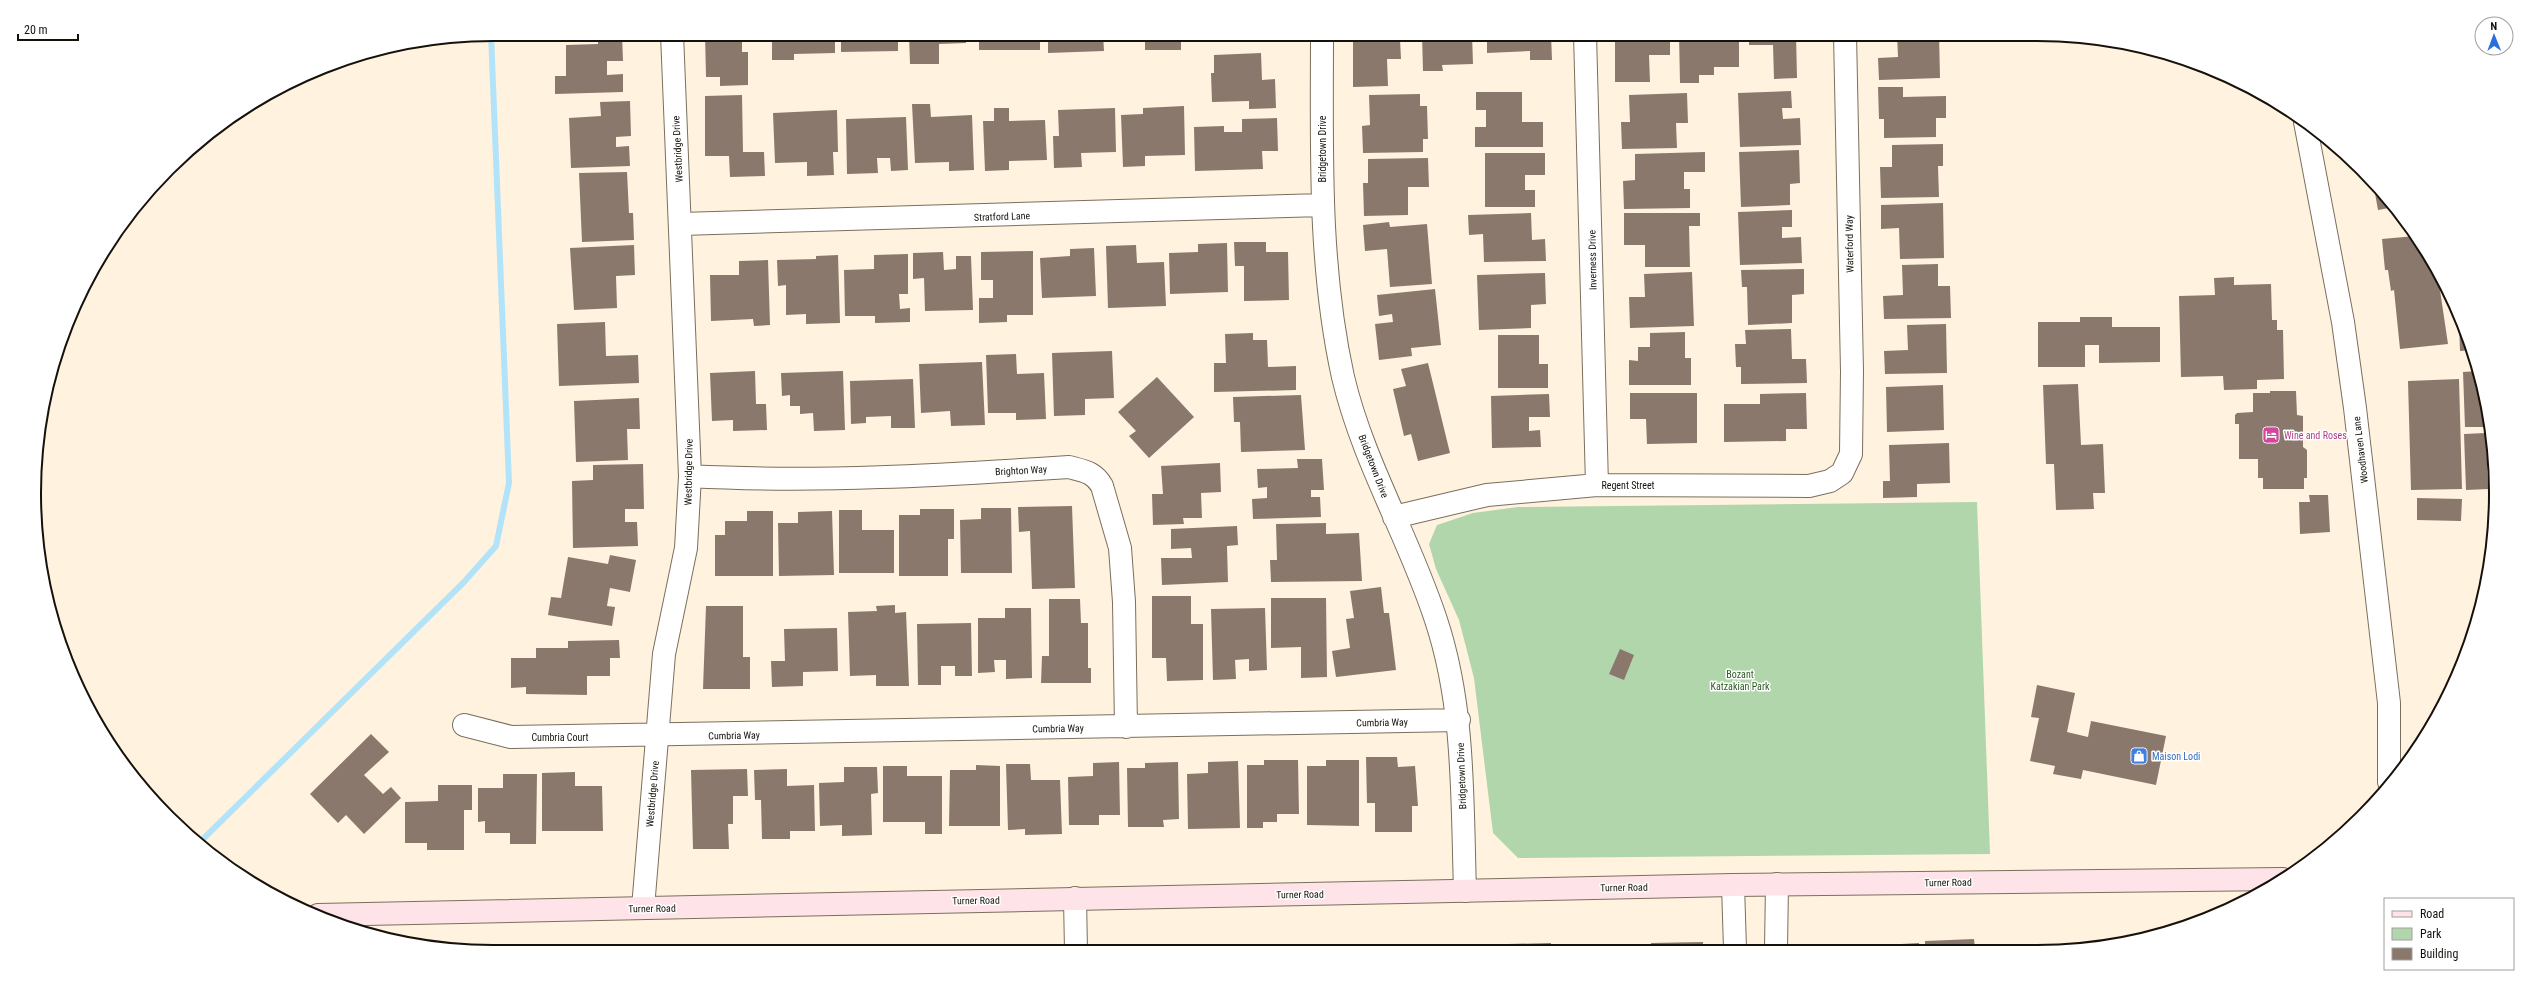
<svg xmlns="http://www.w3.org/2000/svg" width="2530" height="986" font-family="'Roboto Condensed',sans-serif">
<rect width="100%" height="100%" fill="#fff2df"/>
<path fill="#b1d6ab" d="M1977 502 1990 854 1518 858 1493 833 1474 678 1459 620 1436 569 1429 544 1437 525 1473 513 1518 507Z"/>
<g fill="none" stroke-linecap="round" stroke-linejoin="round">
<path stroke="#b2e3f8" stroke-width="6" d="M199 843 464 582 496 546 509 483 491 34"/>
</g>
<path fill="#8b786d" d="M598 34H622L623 61H607V75L623 74V92L555 94V76H566V45L598 44Z
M705 34H742V52H748V85L720 86V77H706Z
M772 34H835V53L794 54V60H772Z
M841 34H898V51L841 52Z
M909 34H966V43L939 44V64H910Z
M979 34H1040V50H979Z
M1048 34H1103L1104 51 1048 53Z
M1117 34H1181V50H1145V42H1117Z
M1353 34H1386V39H1400L1401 59H1387L1388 86 1353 87Z
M1422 34H1472L1473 64 1442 65 1443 71H1423Z
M1487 34H1551L1552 60H1530V51L1487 53Z
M1615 34H1675V38H1670V55H1649L1650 82H1615Z
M1679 34H1739V67H1714V75H1699V83H1680Z
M1749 34H1796L1797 78 1774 79 1773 45H1749Z
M1897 34H1939L1940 78 1879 80 1878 58 1898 57Z
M1261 53 1262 80 1275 79 1276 108 1249 109V101L1212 102 1211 73H1214V55Z
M1878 87H1903V97L1946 96V118H1936V137L1884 138V119H1879Z
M1791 91 1792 108H1782L1783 119 1800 118 1801 145 1740 147 1738 93Z
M1476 92H1522V122H1543V147H1475V127H1486V110H1476Z
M1687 93 1688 123H1676L1677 148 1622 149 1621 122H1630L1629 95Z
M1420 94V106H1427L1428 139H1423V152L1363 153 1362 126 1370 125 1369 95Z
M742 95 743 152H764L765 176 730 177 729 156H705V96Z
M630 101 631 136 616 137V147L629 146 630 166 571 168 569 118 601 116 600 102Z
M912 104H930L931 117 972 115 974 170 949 171V162L915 163Z
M1184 106 1185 155 1145 156V166L1123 167 1121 115 1143 114V108Z
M994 108H1009V121L1045 120 1047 160 1009 161V170L985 171 983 121H994Z
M1115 108 1116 152 1081 153 1082 167 1054 168 1053 136H1059L1058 110Z
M837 110 838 152H833L834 175 807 176V162L775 163 773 113Z
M906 117 908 170 891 171 890 158H877L878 173 847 174 846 119Z
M1277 118 1278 151H1262L1263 169 1195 171 1194 127 1224 126V132H1242V119Z
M1943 144V166H1938L1939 197 1881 198 1880 167H1892V145Z
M1799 150 1800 183 1790 184V205L1741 207 1739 152Z
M1705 152V172H1684V189H1690V208L1624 209 1623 181 1635 180V154Z
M1485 153H1545V175H1525V190H1535V207H1485Z
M1428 158 1429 187H1408V215L1364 216 1363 183H1368V159Z
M627 172 629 213H633L634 240 582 242 579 173Z
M2373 182 2382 191 2394 207 2378 210Z
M1943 203 1944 258 1900 259 1899 228 1881 229V205Z
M1792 210V227H1782V238L1801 237 1802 263 1740 265 1738 212Z
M1531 213 1532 240 1545 239 1546 261 1484 262 1483 234 1469 235 1468 215Z
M1624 213H1700V226H1689L1690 267H1645V245H1624Z
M1389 222 1390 227 1427 224 1432 284 1390 287 1387 249 1365 251 1363 225Z
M2415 236 2437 270 2448 344 2400 349 2394 290 2391 291 2388 270H2385L2382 239Z
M1234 242H1266V252H1288L1289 300 1244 301V266H1235Z
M1227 243 1228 292 1170 294 1169 253 1198 252V244Z
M634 245 635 275 616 276 617 308 574 310 570 248Z
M1136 245 1137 263 1164 262 1166 306 1108 308 1106 246Z
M1094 248 1096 296 1042 298 1040 258 1070 256V249Z
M1033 251V315H1007V322L979 323V298H993V280H981V252Z
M943 252 944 270 956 269V256H971L973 310 925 311 924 278 913 279V253Z
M908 254V294H899L900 309 910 308V322L875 323V316H845L844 270 874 269V255Z
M838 255 840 323 806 324V314L786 315V285L778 286 777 260 816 259V256Z
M768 260 770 325 754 326 753 319 711 321 710 275H739V261Z
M1938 264V286H1950L1951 318 1884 319 1883 296 1903 295 1902 265Z
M1804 269V294L1792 295V323L1748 325 1747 287H1742L1741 270Z
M1692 272 1694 326 1630 328 1629 297H1645L1644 274Z
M1545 273 1546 304 1531 305V328L1479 330 1477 275Z
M2234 277V285L2271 284 2272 320H2277V330H2283L2284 379 2257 380V389L2224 390 2223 376 2181 377 2179 296 2215 295 2214 278Z
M1435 289 1441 345 1411 348 1412 356 1379 360 1375 324 1393 322 1392 314 1379 316 1377 295Z
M2080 317H2112V327H2160V362L2099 363V345H2085V367H2038V322H2080Z
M605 322 606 356 638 355 639 383 559 386 557 324Z
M2459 323H2461L2473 350 2460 351Z
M1946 324 1947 373 1885 374 1884 351 1908 350 1907 325Z
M1791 329 1792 359H1806L1807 383 1741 384V367H1736L1735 344H1746L1745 330Z
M1685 332V358H1691V385H1629V360L1638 361V347H1650V333Z
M1253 333V340H1267L1268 367 1296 366V390L1214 392V363H1226L1225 334Z
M1498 335H1539V364H1548V388H1498Z
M1112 351 1114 398 1085 399V415L1054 416 1052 353Z
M1016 354 1017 374 1044 373 1046 419 1016 420V413H988L986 355Z
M982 362 985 425 951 426 950 411 921 413 919 364Z
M1428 363 1450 453 1418 461 1411 434 1404 436 1393 389 1406 386 1401 369Z
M755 371 756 404H766L767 430 733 431V420L712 421 710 373Z
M843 371 845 430 814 431 813 413 800 414V406H790V395L782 396 781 373Z
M2478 371 2487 410V427H2465L2463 372Z
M1157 377 1194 417 1149 458 1129 436 1136 431 1118 412Z
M913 379 915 428H891V416L866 417V423L851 424 850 381Z
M2459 379 2462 489 2411 490 2408 381Z
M2078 384 2081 445 2103 444 2105 493H2093L2094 509 2056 510 2054 464H2046L2043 385Z
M1943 385 1944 430 1887 432 1886 387Z
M2270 391H2296L2297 415 2303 416V447L2307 450V478H2304V489H2263V478H2258V459H2239V424H2235V415L2237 413 2253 412V393H2270Z
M1630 393H1697V443L1647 444 1646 419H1630Z
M1806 393 1807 429H1786V441L1724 442V404H1760V394Z
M1549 394 1550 417H1529V431L1540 430 1541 447 1492 448 1491 396Z
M1301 395 1305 450 1241 452 1240 422H1234L1233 397Z
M639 398 640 429H627L628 460 576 462 574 401Z
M2486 433 2488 489 2466 490 2464 434Z
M1949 443 1950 483 1917 484V497L1883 498V481H1890L1889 445Z
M1297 459H1322L1324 490H1311V497H1320L1321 517 1253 519 1252 499 1267 498V487L1258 488 1257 469 1298 468Z
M1220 463 1221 492 1201 493 1202 518H1183L1184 524 1153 525 1152 494H1163L1161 466Z
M643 464 644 509H625V522H637L638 546 573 548 572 481 593 480V465Z
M2309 495H2328L2330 532 2300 534 2299 502H2310Z
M2417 498 2462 499 2461 521 2417 520Z
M1072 506 1075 588 1032 589 1030 531 1019 532 1018 507Z
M981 508H1011L1012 573H961L960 520 981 519Z
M920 509H954V539H948V576H899V515H920Z
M839 510H862V530H894V573H839Z
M747 511H773V576H715V535H725V521H747Z
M832 511 834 575 779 576 778 523H798V512Z
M1326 523V534L1359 533 1362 581 1271 582 1270 560H1277L1276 524Z
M1237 526 1238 545 1227 546 1228 582 1162 585 1161 558H1192L1191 548 1171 549V529Z
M610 555 636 560 630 592 610 588 607 606 615 607 612 626 548 615 551 597 561 598 568 557 608 564Z
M1381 587 1384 613H1389L1396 670 1336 677 1332 651 1350 648 1346 619 1354 618 1350 591Z
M1152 596H1191V624H1203V680L1167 681 1166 658H1152Z
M1271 598H1326L1327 677 1301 678V647L1271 648Z
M1049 599H1080L1081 623H1088V668H1091V683H1041L1042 656H1049Z
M895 605V613L906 612 909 686H876V675L850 676 848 612 877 611 876 606Z
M706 606H743V657H750V689H703Z
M1005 608H1031L1032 678 1006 679V660H994L995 672 978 673V618H1005Z
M1265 608 1267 670 1249 671V659L1235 660 1236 679 1213 680 1211 609Z
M971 623 972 676H955V666H941V685H918L917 624Z
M837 628 838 671 803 672V686L772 687 771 661H785L784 629Z
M619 640 620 658H610V676H587V695L526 694V687L511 688V658H536V648H568V641Z
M1620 649 1634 655 1624 680 1609 674Z
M2037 685 2075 693 2067 732 2088 737 2091 721 2166 736 2156 785 2083 770 2081 779 2053 774 2055 766 2030 761 2039 718 2031 717Z
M371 734 389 752 364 775 383 794 391 787 401 798 364 834 346 815 338 823 310 794Z
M1366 757H1397L1398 767 1415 766 1418 806H1412V832H1375V803H1367Z
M1264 760H1298L1299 814H1277V822H1263V828H1247V765H1264Z
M1326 760H1359V826L1307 825V766H1326Z
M1238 761 1240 828 1188 829 1187 774 1208 773V762Z
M1119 762 1120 815H1099V825H1069L1068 777 1093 776V763Z
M1178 762 1179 819 1163 820 1164 827H1128L1127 768H1145V763Z
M1006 764H1030L1031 780H1060L1062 834 1025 835V829L1008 830Z
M976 765 1000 766V826H949L950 770H976Z
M883 766H907V776H942V834H925V822H883Z
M844 767H877L878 793 871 794 872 835 842 836V825L820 826 819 783 844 782Z
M747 769 748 796H733V824H728L729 849H693L691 770Z
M787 769V786L814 785 815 831H790V839H762L761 800H755L754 770Z
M575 772V786H602L603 831H542V773Z
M503 774H537L536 844H510V833H485V821L478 822V788H503Z
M438 785H472V810H464V850H427V843H405V802L438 801Z
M1974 939 1975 948H1925V941Z
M1703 942V949H1651V943Z
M1551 943V949H1509L1508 944Z
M1919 943V948L1866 949V946Z
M1861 945V949H1810V947Z"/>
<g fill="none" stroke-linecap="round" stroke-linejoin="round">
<g stroke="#7a6f5e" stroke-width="24">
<path id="minor" d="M1322 34C1322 149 1318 264 1343 377 1363 462 1409 537 1436 620 1465 707 1462 800 1465 891
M1585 34 1597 485
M681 224 1322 205
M690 476C817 483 943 475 1069 467 1084 471 1094 472 1102 486L1120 548 1124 602 1126 727
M1394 517 1487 495 1597 485 1809 486 1830 481 1842 473 1851 454 1852 371 1845 34
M464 725 511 737 1459 720
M1733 885 1735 949
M1075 898 1076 951
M643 908 664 654 686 548 690 476 672 34
M1776 949 1777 884"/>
</g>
<g stroke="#7a6f5e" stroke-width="24">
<path id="tertiary" d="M2305 122 2343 322 2355 408 2389 703V782"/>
</g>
<g stroke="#7a6f5e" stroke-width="24">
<path id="secondary" d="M318 915 1733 885 2283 879"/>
</g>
<use href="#minor" stroke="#fff" stroke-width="22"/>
<use href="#tertiary" stroke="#fff" stroke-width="22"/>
<use href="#secondary" stroke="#fee4e8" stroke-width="22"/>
</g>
<defs>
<g id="hotel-square" transform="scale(0.9)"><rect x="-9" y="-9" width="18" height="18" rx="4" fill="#d1479c" stroke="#fff"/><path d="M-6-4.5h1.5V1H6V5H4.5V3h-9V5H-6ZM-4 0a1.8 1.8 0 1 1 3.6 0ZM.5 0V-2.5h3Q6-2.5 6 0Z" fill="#fff"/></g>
<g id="shop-square" transform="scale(0.9)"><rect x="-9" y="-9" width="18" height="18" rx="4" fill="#3f7fe0" stroke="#fff"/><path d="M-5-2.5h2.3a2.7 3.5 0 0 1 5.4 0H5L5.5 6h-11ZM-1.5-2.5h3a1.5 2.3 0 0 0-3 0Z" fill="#fff"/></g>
</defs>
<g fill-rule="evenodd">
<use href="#hotel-square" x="2271" y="435"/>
<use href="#shop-square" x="2139" y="756"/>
</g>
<g text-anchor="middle" stroke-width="3" stroke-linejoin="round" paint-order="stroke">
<g font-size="10" fill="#16120b" stroke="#fff">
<text transform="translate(677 149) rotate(-93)" y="4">Westbridge Drive</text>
<text transform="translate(1322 149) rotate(-90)" y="4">Bridgetown Drive</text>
<text transform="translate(1002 216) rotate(-2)" y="4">Stratford Lane</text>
<text transform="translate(1849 244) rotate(-91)" y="4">Waterford Way</text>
<text transform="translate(1592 260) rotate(-91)" y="4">Inverness Drive</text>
<text transform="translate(2360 450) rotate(-97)" y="4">Woodhaven Lane</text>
<text transform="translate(1374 466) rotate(69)" y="4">Bridgetown Drive</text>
<text transform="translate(1021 470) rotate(-3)" y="4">Brighton Way</text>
<text transform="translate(688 472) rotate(-89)" y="4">Westbridge Drive</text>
<text x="1628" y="489">Regent Street</text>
<text transform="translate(1382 722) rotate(-1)" y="4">Cumbria Way</text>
<text transform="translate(1058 728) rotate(-1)" y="4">Cumbria Way</text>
<text transform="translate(734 735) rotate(-1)" y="4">Cumbria Way</text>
<text x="560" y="741">Cumbria Court</text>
<text transform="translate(1461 776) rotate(-92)" y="4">Bridgetown Drive</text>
<text transform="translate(652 794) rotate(-85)" y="4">Westbridge Drive</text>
<text transform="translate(1948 882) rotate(-1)" y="4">Turner Road</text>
<text transform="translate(1624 887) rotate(-1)" y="4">Turner Road</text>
<text transform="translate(1300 894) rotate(-1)" y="4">Turner Road</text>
<text transform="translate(976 900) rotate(-1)" y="4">Turner Road</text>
<text transform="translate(652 908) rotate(-1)" y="4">Turner Road</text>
</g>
<g font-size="10" fill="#b23c85" stroke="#fff" text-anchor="start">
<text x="2284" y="439">Wine and Roses</text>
</g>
<g font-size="10" fill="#2a5a21" stroke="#fff">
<text x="1740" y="678">Bozant<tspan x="1740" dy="12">Katzakian Park</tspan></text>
</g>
<g font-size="10" fill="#366cbe" stroke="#fff" text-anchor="start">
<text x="2152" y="760">Maison Lodi</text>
</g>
</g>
<path d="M0 0H2530V986H0ZM493 41H2037A452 452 0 0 1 2489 493V493A452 452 0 0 1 2037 945H493A452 452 0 0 1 41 493V493A452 452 0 0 1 493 41Z" fill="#fff" fill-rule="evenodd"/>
<path fill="none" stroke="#16120b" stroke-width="2" d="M493 41H2037A452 452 0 0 1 2489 493V493A452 452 0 0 1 2037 945H493A452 452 0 0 1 41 493V493A452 452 0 0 1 493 41Z"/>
<rect x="2384" y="898" width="130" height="72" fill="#ffffff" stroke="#a2a09d"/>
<rect x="2392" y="911" width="20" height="6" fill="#fee4e8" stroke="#a2a09d"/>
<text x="2420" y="918" font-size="12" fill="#16120b">Road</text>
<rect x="2392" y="928" width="20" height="12" fill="#b1d6ab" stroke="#a2a09d"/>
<text x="2420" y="938" font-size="12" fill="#16120b">Park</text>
<rect x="2392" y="948" width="20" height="12" fill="#8b786d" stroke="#a2a09d"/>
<text x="2420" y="958" font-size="12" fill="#16120b">Building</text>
<g transform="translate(2494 36) rotate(359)"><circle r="19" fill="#ffffff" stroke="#a2a09d"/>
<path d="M0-3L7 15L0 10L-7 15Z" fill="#2c6edb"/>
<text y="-6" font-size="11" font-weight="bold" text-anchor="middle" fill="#16120b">N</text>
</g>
<path d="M18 34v6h60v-6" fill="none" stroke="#16120b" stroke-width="2"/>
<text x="24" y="34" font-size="12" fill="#16120b" stroke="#ffffff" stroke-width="3" paint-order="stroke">20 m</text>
</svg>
